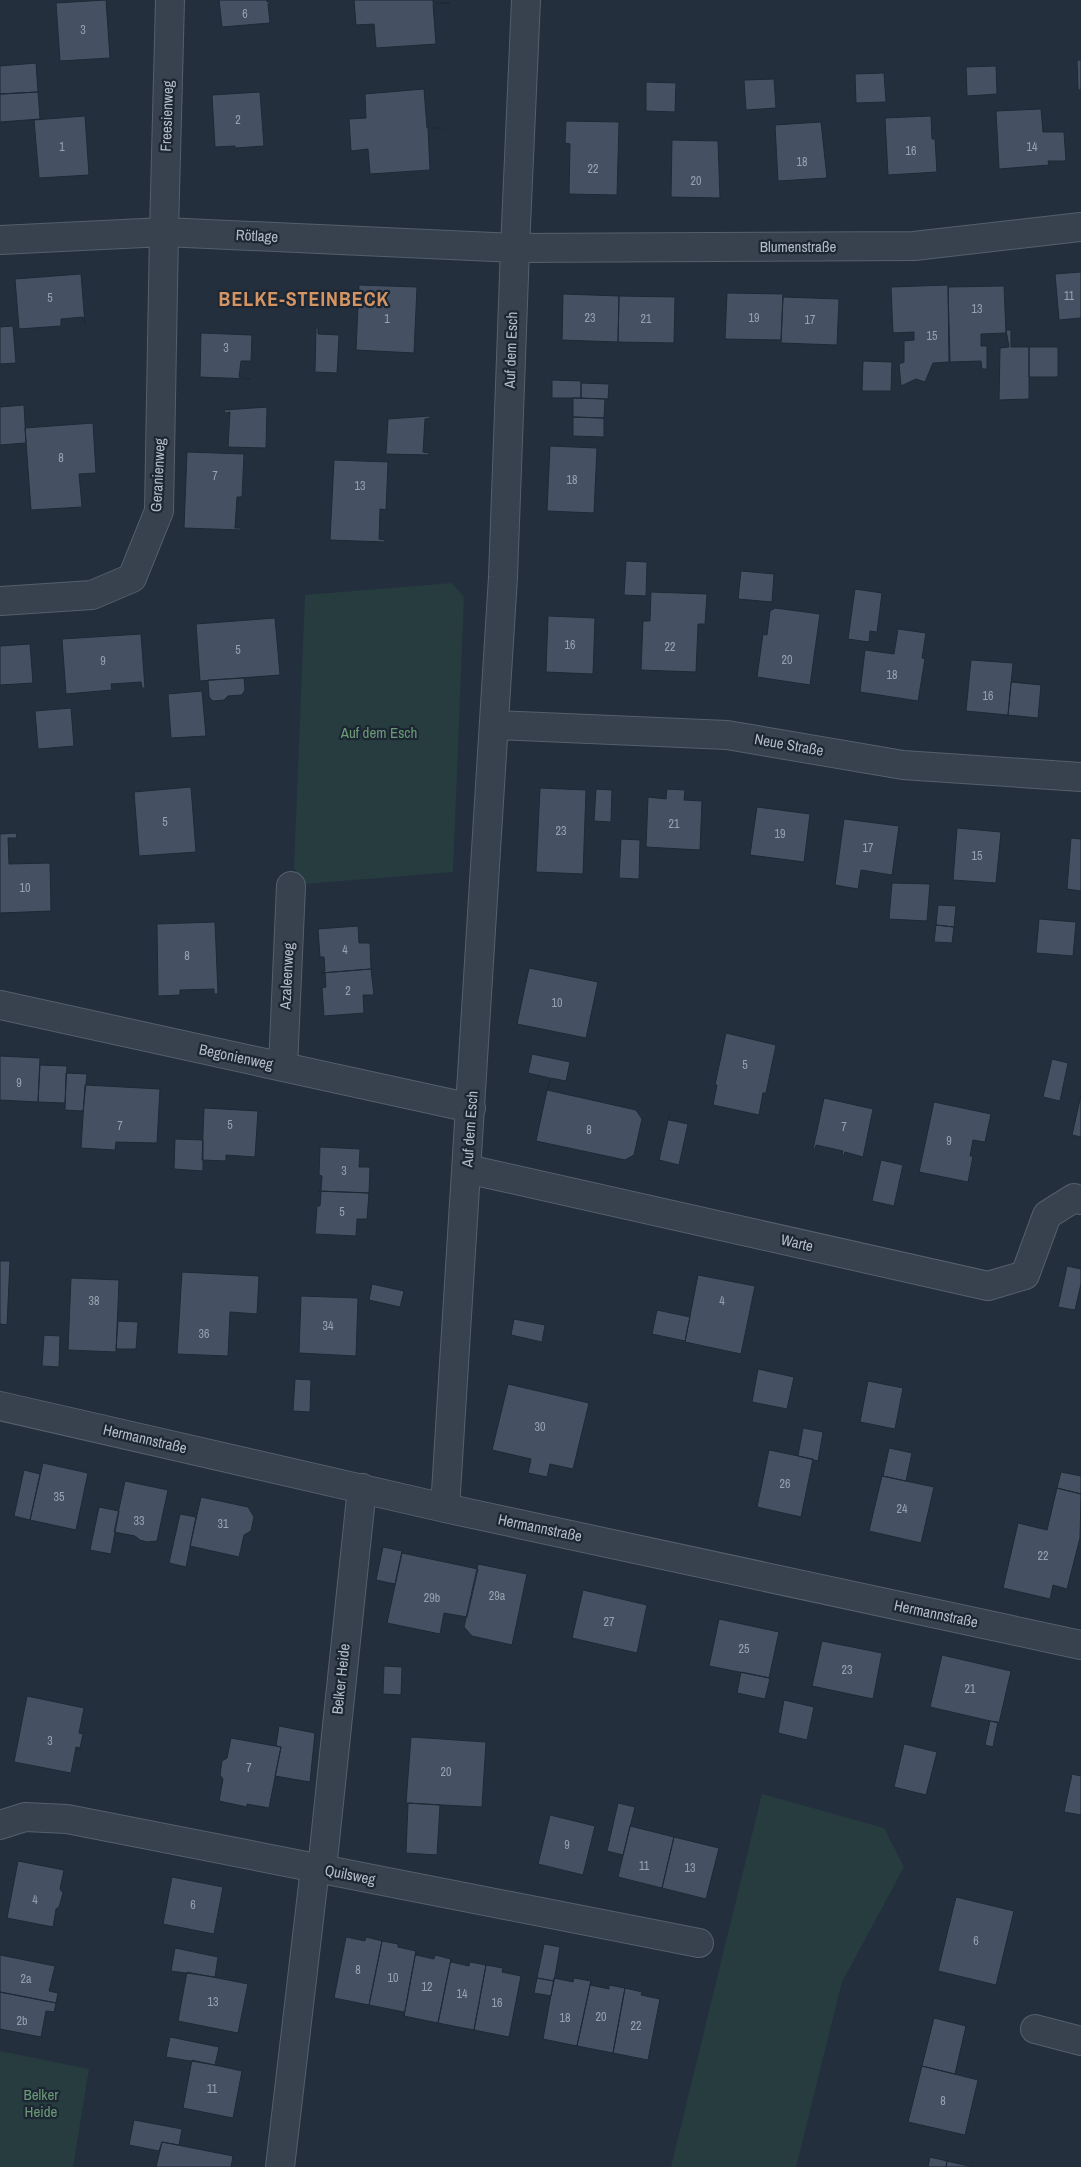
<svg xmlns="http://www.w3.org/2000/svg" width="1081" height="2167" font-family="'Archivo Narrow',sans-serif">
<rect width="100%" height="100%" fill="#242f3e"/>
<path fill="#263c3f" d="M452 583 464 597 453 872 304 884 294 868 305 595Z
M762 1794 884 1828 904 1867 842 1982 796 2167H671Z
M0 2051 89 2069 73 2167H0Z"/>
<path fill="#455162" stroke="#1f2835" d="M106 0 110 58 60 61 56 3Z
M219 0H267V2H271L268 4 270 23 222 27Z
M354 0H433V3H450L433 4 436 44 376 48 374 24 356 25Z
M1077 60H1081V90H1078Z
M36 63 38 92 0 94V66Z
M996 66 997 94 967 96 966 67Z
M884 73 886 102 856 103 855 74Z
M774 79 776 108 746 110 744 80Z
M646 82 676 83 675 112 646 111Z
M424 89 427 128 444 127 445 128 428 129 430 170 370 174 368 149 351 151 349 119 366 118 365 94Z
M38 92 40 119 0 122V94Z
M260 92 264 146 235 148V146L215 147 212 95Z
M1041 109 1043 132H1064L1066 161H1048L1049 165 999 169 996 111Z
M85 116 89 175 39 178 34 120Z
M931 116 932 139H935L937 172 888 175 885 118Z
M566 121 619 122 617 195 569 194 570 144 565 143Z
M821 122 827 178 778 181 775 125Z
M672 140 718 141 720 198 671 197Z
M1081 272V318L1059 320 1055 274Z
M81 274 85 324 83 317 61 319V326L19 329 15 279Z
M359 285 417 287 414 353 356 350Z
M948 285 949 362 933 363 925 382 916 379 901 386 899 364 904 362V341L914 340V332L893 333 891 287Z
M1004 286 1006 333 981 334V346H987V369H982L981 361 950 362 948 287Z
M727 293 783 294 781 340 725 339Z
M563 294 619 296 618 342 562 340Z
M619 296 675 297 674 343 618 342Z
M783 297 839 299 837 345 781 343Z
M13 326 16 363 0 364V327Z
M316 328H318V334L339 335 337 373 315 372Z
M1006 330H1011V347H1029V399L999 400 1000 348 1009 347Z
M201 333 252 335 251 361H241L239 377 250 379 200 377Z
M1029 347H1058V377H1029Z
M863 361 892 362 891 391H862Z
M552 380 581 381V398H552Z
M581 383 609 384 608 399 581 398Z
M573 398 605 399 604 418 573 417Z
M24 405 26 443 0 445V407Z
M267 407 266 448 228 447 230 412 225 413 224 410Z
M430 416V418L425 419 423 452 429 453V455L386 454 388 419Z
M573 417 604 418V437L573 436Z
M93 423 96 473 79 474 82 507 31 510 25 428Z
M550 446 597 448 594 513 547 511Z
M187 452 244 454 242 497H237L235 528H241V530L184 528Z
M334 460 388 462 386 510 380 509 379 539 385 540V542L330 540Z
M626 561 647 562 646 596 624 595Z
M741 571 774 574 772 602 738 599Z
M855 589 882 593 877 632 870 631 869 642 848 639Z
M651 592 707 594 705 624H698L696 672 641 670 643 621H650Z
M775 608 820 614 810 685 757 677 763 634 767 635 770 611Z
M548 616 595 618 593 674 546 672Z
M275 618 280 675 200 681 196 624Z
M898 629 926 633 922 658 925 659 918 701 860 692 865 650 894 654Z
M141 634 145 688H142L141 682 111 684 112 690 66 694 62 639Z
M30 644 33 683 0 685V646Z
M971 660 1013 663 1008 715 966 711Z
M244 678 245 690 242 695 228 696 224 700 213 701 209 697 208 680Z
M1011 682 1041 685 1038 718 1008 715Z
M202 691 206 736 171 738 168 694Z
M71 708 74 746 38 749 35 711Z
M191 787 196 852 139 856 134 792Z
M540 788 586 790 583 874 536 872Z
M596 789 612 790 611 822 594 821Z
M667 789 685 790 684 800 702 801 700 850 646 847 648 797 666 799Z
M757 807 810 814 804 862 750 855Z
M844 819 899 826 892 875 861 870 858 889 835 885Z
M957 828 1001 832 996 883 953 880Z
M16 833 17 838H8L9 864 50 863 51 911 0 913V834Z
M1071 838 1081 839V891L1067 889Z
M621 839 640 840 639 879 619 878Z
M892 883 930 884 927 921 889 919Z
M938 905 956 906 954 927 936 925Z
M1039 919 1076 922 1073 956 1036 953Z
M215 922 218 994H214V989L180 990V995L158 996 157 924Z
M936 925 954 927 952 943 934 942Z
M358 926 359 943H370L371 969 321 973 325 971 324 957H320L318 929Z
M529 968 598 982 586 1038 517 1024Z
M371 969 374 995H363L364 1013 324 1016 322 988 326 987 325 973H321Z
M726 1033 776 1045 766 1093H763L759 1115 713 1105 717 1085H715Z
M532 1054 570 1062 566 1081 551 1078 547 1090 550 1078 528 1073Z
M0 1056 40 1058 38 1102 0 1100Z
M1052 1059 1068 1063 1060 1101 1043 1097Z
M40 1065 67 1066 65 1103 38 1102Z
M66 1073 87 1074 83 1111 65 1110Z
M85 1085 160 1089 157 1143 116 1142 115 1150 81 1148Z
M547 1090 636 1110 642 1119 634 1155 625 1160 536 1141Z
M1081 1095V1137L1072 1135Z
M824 1098 873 1109 863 1157 845 1152 844 1155H842L843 1151 816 1145 815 1149H813Z
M934 1102 991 1114 985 1142 973 1140 970 1156H973L968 1182 919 1172Z
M204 1108 258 1111 255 1157 226 1155V1161L202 1160Z
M670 1112 669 1120 688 1124 679 1165 659 1160Z
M175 1139 203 1140V1171L174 1169Z
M320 1147 360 1149 359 1167H370L369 1193 318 1191 321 1190 322 1176 319 1175Z
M881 1160 903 1165 894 1206 872 1201Z
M318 1191 369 1193 367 1219H357L356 1236 315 1234 317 1206H320L321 1192Z
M0 1261H10L7 1325 0 1324Z
M1067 1266 1081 1269V1284L1075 1310 1058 1307Z
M182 1272 259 1276 257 1314 230 1312 228 1356 177 1354Z
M698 1275 755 1286 741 1354 685 1342Z
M71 1278 119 1280 116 1352 68 1350Z
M372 1284 404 1291 400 1307 369 1300Z
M301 1296 358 1298 356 1356 299 1353Z
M657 1310 690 1317 685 1341 652 1334Z
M514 1319 545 1325 542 1342 511 1335Z
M118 1321 138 1322 136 1349H116Z
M44 1335 60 1336 59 1367 42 1366Z
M758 1369 794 1377 787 1409 752 1402Z
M295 1379 311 1380 310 1412 293 1411Z
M868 1381 903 1388 895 1429 860 1422Z
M508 1384 589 1403 573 1469 550 1464 547 1477 528 1473 531 1459 492 1450Z
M803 1428 823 1432 818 1461 798 1456Z
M889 1448 912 1453 906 1481 883 1476Z
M769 1450 813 1459 801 1517 757 1507Z
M43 1463 88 1473 76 1530 30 1520Z
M24 1470 40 1474 30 1520 14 1516Z
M1061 1472 1081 1476V1494L1057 1488Z
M882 1476 934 1487 921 1543 869 1531Z
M125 1481 168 1490 157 1541 147 1542 140 1540 135 1536 114 1532Z
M1057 1488 1081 1494 1080 1538 1067 1589 1053 1585 1050 1599 1003 1588 1018 1523 1047 1530Z
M201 1497 248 1507 254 1517 251 1531 244 1535 239 1557 190 1546Z
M99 1507 119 1511 111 1554 90 1550Z
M180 1514 196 1517 186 1567 169 1563Z
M383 1547 402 1551 395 1584 376 1580Z
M402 1553 478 1569 467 1617 444 1613 440 1634 387 1623Z
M478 1564 527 1574 512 1645 472 1636 464 1627Z
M583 1590 647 1605 637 1653 572 1638Z
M719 1619 779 1632 769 1678 709 1666Z
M822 1641 882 1653 873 1699 812 1686Z
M942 1655 1011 1671 999 1723 930 1707Z
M384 1666 402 1667 401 1695 383 1694Z
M741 1672 770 1678 765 1699 737 1693Z
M27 1696 84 1708 79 1733 83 1734 80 1748 76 1747 71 1773 14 1762Z
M784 1700 814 1707 807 1740 778 1733Z
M990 1721 998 1722 993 1747 985 1745Z
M279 1726 315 1733 310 1782 275 1776 281 1747 276 1746Z
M411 1737 486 1742 482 1807 406 1803Z
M231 1738 281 1747 269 1808 247 1804V1807L219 1801 223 1779 220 1775 222 1761 227 1758Z
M904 1744 937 1752 926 1795 894 1787Z
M1072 1774 1081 1776V1815L1064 1812Z
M408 1803 440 1805 437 1855 406 1853Z
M618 1803 635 1807 623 1855 607 1851Z
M550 1815 595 1826 583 1875 538 1864Z
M630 1826 674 1837 662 1888 618 1877Z
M674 1837 719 1848 706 1899 662 1888Z
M18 1861 64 1870 60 1889 63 1893 59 1907 56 1909 53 1927 7 1918Z
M172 1877 223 1887 214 1934 163 1924Z
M956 1897 1014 1911 996 1985 938 1971Z
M346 1937 365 1941 366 1937 382 1941 369 2005 334 1998Z
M382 1941 398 1944V1947L416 1951 404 2016V2012L369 2005Z
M544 1944 560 1947 554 1981 537 1978Z
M175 1948 218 1957 215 1977 171 1971Z
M416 1951V1955L434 1959 435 1955 451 1959 438 2023 404 2016Z
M0 1955 55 1966 49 1991 58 1993 56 2003 0 1992Z
M451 1959V1962L469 1966 470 1962 486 1965 474 2030 438 2023Z
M486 1965 503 1968 502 1972 521 1976 509 2037 474 2030Z
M187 1972 248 1984 238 2033 178 2021Z
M537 1978 554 1981 551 1996 534 1993Z
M554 1978 573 1982 574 1978 591 1981 577 2046 543 2039Z
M591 1982 590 1985 609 1989V1985L625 1988 613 2053 577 2046 591 1981Z
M625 1988 642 1992 641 1995 660 1999 648 2060 613 2053Z
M0 1992 56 2003 54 2012 46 2011 41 2037 0 2029Z
M934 2018 966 2026 955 2074 922 2066Z
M170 2037 219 2047 215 2065 166 2057Z
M192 2060 242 2071 233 2118 183 2108Z
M922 2066 978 2080 965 2135 908 2122Z
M134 2120 182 2129 179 2145 162 2142 159 2151 129 2145Z
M162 2142 233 2156 231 2167H156Z
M930 2157 947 2161 946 2167H928Z
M947 2161 973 2167H946Z"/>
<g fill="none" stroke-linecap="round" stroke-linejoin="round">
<g stroke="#565f6c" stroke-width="30">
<path id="minor" d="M0 240 164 232 515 248 914 246 1081 227
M0 601 92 595 132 578 159 511 164 232 170 0
M495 725 727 735 903 765 1081 777
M0 1005 471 1108
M283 1067 291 886
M467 1169 988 1286 1025 1275 1047 1215 1074 1198 1081 1200
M0 1406 445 1508 1081 1645
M445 1508 503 577 515 248 526 0
M0 1825 25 1817 67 1819 699 1943
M322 1869 362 1488
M1035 2029 1081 2041
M280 2167 315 1868"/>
</g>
<use href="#minor" stroke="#38414e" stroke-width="28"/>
</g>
<g text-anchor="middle" stroke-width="4.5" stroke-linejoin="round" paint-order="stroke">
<g font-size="12" fill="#98a1af">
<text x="245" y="18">6</text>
<text x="83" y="34">3</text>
<text x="238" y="124">2</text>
<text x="62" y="151">1</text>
<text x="1032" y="151">14</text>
<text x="911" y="155">16</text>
<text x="802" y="166">18</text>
<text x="593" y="173">22</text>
<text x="696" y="185">20</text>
<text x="1069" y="300">11</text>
<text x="50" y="302">5</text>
<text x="977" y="313">13</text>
<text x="590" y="322">23</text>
<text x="754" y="322">19</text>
<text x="387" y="323">1</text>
<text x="646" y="323">21</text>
<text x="810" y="324">17</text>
<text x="932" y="340">15</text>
<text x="226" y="352">3</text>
<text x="61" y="462">8</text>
<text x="215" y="480">7</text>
<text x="572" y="484">18</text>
<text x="360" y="490">13</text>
<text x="570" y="649">16</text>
<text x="670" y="651">22</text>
<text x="238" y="654">5</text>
<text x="787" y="664">20</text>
<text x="103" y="665">9</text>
<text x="892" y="679">18</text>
<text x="988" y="700">16</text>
<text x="165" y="826">5</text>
<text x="674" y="828">21</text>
<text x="561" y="835">23</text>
<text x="780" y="838">19</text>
<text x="868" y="852">17</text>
<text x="977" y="860">15</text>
<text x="25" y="892">10</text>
<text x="345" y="954">4</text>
<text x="187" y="960">8</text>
<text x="348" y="995">2</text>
<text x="557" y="1007">10</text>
<text x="745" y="1069">5</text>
<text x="19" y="1087">9</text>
<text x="230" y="1129">5</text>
<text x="120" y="1130">7</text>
<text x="844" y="1131">7</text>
<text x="589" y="1134">8</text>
<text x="949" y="1145">9</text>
<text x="344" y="1175">3</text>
<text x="342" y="1216">5</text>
<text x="94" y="1305">38</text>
<text x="722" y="1305">4</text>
<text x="328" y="1330">34</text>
<text x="204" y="1338">36</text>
<text x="540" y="1431">30</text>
<text x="785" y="1488">26</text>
<text x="59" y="1501">35</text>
<text x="902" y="1513">24</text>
<text x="139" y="1525">33</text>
<text x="223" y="1528">31</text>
<text x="1043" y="1560">22</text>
<text x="497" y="1600">29a</text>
<text x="432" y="1602">29b</text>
<text x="609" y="1626">27</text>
<text x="744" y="1653">25</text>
<text x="847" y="1674">23</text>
<text x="970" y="1693">21</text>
<text x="50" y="1745">3</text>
<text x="249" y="1772">7</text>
<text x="446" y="1776">20</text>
<text x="567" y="1849">9</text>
<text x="644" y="1870">11</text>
<text x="690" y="1872">13</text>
<text x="35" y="1904">4</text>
<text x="193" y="1909">6</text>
<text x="976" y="1945">6</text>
<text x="358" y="1974">8</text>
<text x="393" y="1982">10</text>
<text x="26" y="1983">2a</text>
<text x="427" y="1991">12</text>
<text x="462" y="1998">14</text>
<text x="213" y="2006">13</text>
<text x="497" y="2007">16</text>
<text x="601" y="2021">20</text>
<text x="565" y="2022">18</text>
<text x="22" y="2025">2b</text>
<text x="636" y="2030">22</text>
<text x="212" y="2093">11</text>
<text x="943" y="2105">8</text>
</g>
<g font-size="15" fill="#b4bcc9" stroke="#1d2633">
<text transform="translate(167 116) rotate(-88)" y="5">Freesienweg</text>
<text transform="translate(257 236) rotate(3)" y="5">Rötlage</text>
<text x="798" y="252">Blumenstraße</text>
<text transform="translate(511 350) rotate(-88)" y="5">Auf dem Esch</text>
<text transform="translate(158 475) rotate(-87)" y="5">Geranienweg</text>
<text transform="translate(789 745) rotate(10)" y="5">Neue Straße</text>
<text transform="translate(287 976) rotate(-87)" y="5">Azaleenweg</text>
<text transform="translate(236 1057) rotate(12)" y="5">Begonienweg</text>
<text transform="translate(470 1129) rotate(-86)" y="5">Auf dem Esch</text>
<text transform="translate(797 1243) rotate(13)" y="5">Warte</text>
<text transform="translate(145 1439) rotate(13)" y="5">Hermannstraße</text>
<text transform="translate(540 1528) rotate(12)" y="5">Hermannstraße</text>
<text transform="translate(936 1614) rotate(12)" y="5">Hermannstraße</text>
<text transform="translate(341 1679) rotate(-84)" y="5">Belker Heide</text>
<text transform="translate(350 1875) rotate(11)" y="5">Quilsweg</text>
</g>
<g font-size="15" fill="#6b9a76" stroke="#1d2633">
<text x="379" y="738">Auf dem Esch</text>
<text x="41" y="2100">Belker<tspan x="41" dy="17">Heide</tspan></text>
</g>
<g font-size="20" font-weight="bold" letter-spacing="1" fill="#d59563" stroke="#1d2633">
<text x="304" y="306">BELKE-STEINBECK</text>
</g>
</g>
</svg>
